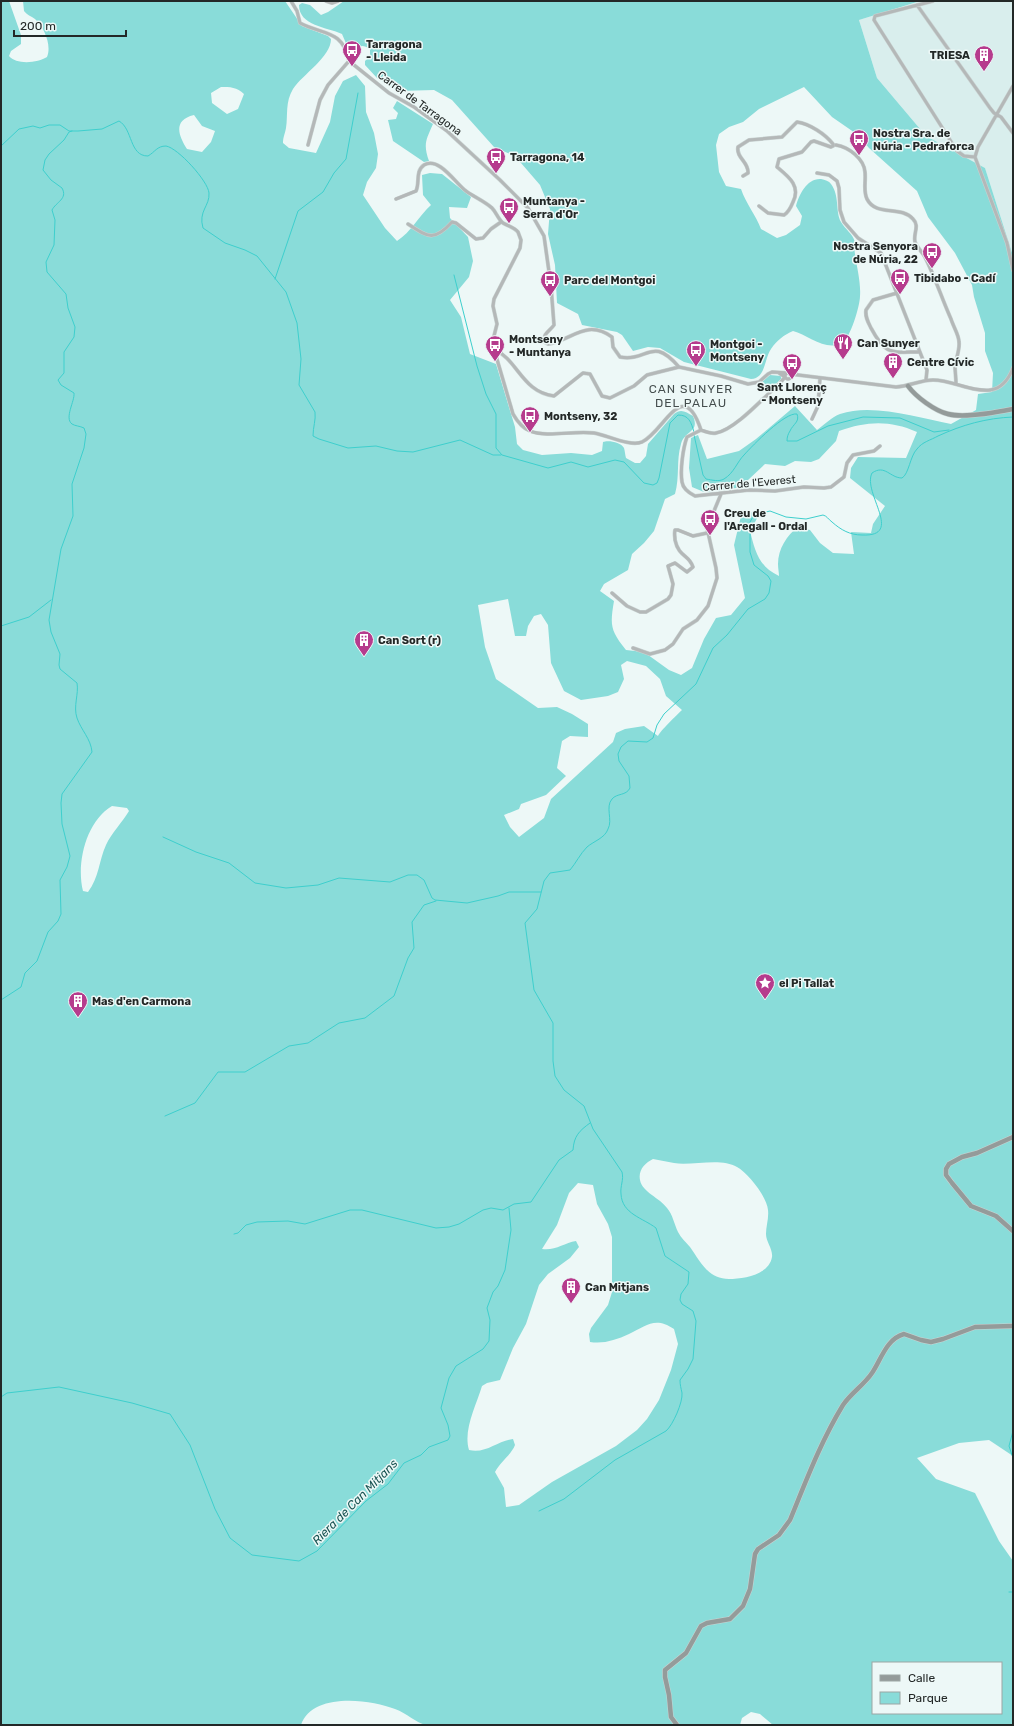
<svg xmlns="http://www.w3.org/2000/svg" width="1014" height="1726" font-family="Rubik,sans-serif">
<rect width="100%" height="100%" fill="#edf8f7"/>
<path fill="#d9eeed" d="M920 1H1013V256L985 168 926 136 877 78 859 20Z"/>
<path fill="#89dcd9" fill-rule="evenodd" d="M1 1H9L21 35V44L11 51 9 56C16 65 38 63 47 57 52 45 44 27 35 19 31 16 27 15 24 11L23 1H285L302 26 328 36 331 39C331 57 303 74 293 89 285 102 288 115 286 128 285 134 283 137 283 143L289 148 316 153 330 122 335 96 343 81 356 75 365 86 366 112 374 133 378 154 376 168 367 182 363 195 385 228 397 241C411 232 419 216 431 205L423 195 422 175 430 173 442 174 471 197 467 208 449 207 450 218 468 237 473 261 469 277 450 300 461 317 470 354 496 364 515 427 517 444 523 450 542 455 571 453 592 455 602 451 603 442C608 440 621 442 624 448 625 451 625 455 626 458L635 463H640L646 456 648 444 674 414C681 408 686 412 693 416 700 433 685 430 681 444 676 461 680 476 675 494L665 499 654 531 644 543 632 554 628 570 604 584 600 591 614 601C610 625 610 630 626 650L644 652 669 670 681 675 692 668 704 639 716 618 731 615 745 598 734 545 742 512 760 513 750 531C755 551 759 567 779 576 779 573 778 568 778 564 778 549 787 535 798 527L810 530 820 543 833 553 854 554 851 532 871 533 873 524 885 506 850 478 851 468 858 457 906 458 917 432C890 420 867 421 839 431L836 441 819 459 811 462 795 461 785 466 765 464 747 481 744 487 704 492 692 487 689 468 691 438 698 435 707 459 739 451 756 439 795 406 817 430C824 425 832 417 840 414 873 403 918 418 951 424L976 410 978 394 992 392 993 373 985 351V333L974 297 972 285 955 253 928 217 917 191 869 148 858 135 832 117 804 87 759 109 743 122 729 127 719 134 716 145 719 172 726 186 741 189C746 204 756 215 761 229L777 238 786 235 800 225 802 216 796 206C799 195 807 178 821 179 825 180 829 181 831 184 840 196 835 211 841 222 845 229 853 234 855 242 855 246 854 250 855 254 857 268 861 283 860 296 860 306 850 339 842 343 826 352 808 335 793 331 784 335 777 340 771 349 764 359 766 378 751 379L684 362 660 348 648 347 633 351 622 335 617 332 582 325 578 314 557 303 555 265 548 234 550 209 540 185 521 163 510 154 494 147 452 100 434 90 398 91 377 78 365 65V61L370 56V49C362 43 358 47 351 50L348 48 342 34C327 27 299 26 299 5L302 3 310 5 321 15 328 12 344 1H920L859 20 877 78 926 136 985 168 1013 256V1456L989 1440 959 1443 917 1458 936 1479 975 1493 999 1541 1013 1561V1725H885L878 1724 773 1725 760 1714 751 1712 742 1718 740 1725H427C415 1723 407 1713 395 1709 370 1699 312 1692 301 1725H1ZM221 87C230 87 237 87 244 94L238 109 227 114 212 103 211 93ZM194 115 202 126 215 131 211 142 202 152 187 149C178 135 173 120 194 115ZM508 599 515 636H526L528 626 534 616 541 614 548 625 551 663 564 691 581 700 608 696 618 692 624 679 621 665 627 661 646 666 660 679 666 696 682 710C677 715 660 731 658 736L644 726 625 729 616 733 613 742 551 799 544 818 519 837 510 827 504 815 519 809 521 804 546 795 566 776 557 768 562 741 570 736 588 737V724L572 714 557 707 538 708 496 679 485 647 478 605ZM112 806 127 808 129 811C122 823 112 832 106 845 99 860 99 878 88 892L83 891C76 864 86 821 112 806ZM653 1159C660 1160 667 1162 674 1163 692 1166 721 1157 737 1167 748 1173 767 1197 768 1210 769 1218 766 1226 766 1234 766 1242 773 1249 772 1257 769 1275 743 1279 729 1279 708 1279 700 1261 690 1247 686 1242 681 1238 678 1232 674 1224 673 1215 667 1208 660 1198 642 1192 640 1180 638 1170 645 1163 653 1159ZM578 1183 593 1185 597 1204 608 1224 612 1237V1292L608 1305 591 1328 589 1334 590 1342C604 1344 616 1340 629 1334 646 1326 655 1316 674 1329L678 1344 671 1370 659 1400 647 1419 637 1430 616 1446 552 1482 519 1505 506 1507 504 1488 495 1472C501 1461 511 1455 515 1445L513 1439C497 1441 486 1454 469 1450 463 1430 476 1406 482 1386L487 1383 500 1380 513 1348 526 1324 539 1285 548 1274 570 1258 579 1247 576 1241C564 1243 555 1251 542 1249L557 1225 569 1193ZM873 1663H1001V1713H873Z
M397 101 433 124C426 140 423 144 429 161L424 162 393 141 388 120 396 119 398 113 393 108Z
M770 375 781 376V379L767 392 761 383Z"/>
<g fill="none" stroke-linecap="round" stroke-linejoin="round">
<path stroke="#3ecfcd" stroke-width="1" d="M1 146 19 129 33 126 40 128 49 125H60L69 131H78L102 129 119 121C133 129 129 156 148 156 155 152 157 146 166 146 178 148 208 181 209 193 210 206 198 211 203 228L225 243 245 250 257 256 286 292 297 323 301 359 299 385 315 412C316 420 313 427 313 436L319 439 348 448 376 446 397 451 413 452 460 440 493 455H501
M454 275 477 366 486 394 496 414V448L502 455 548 468 571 462 588 467 615 460 624 462 644 483 653 485 657 483 659 478 670 423 678 415C689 415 691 422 694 432
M275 279 298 211 323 192 334 173 346 159 358 93
M694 435 703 475 706 479C712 480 719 482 724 479 734 473 737 462 744 455 753 445 785 412 797 414 800 422 793 424 790 431 788 434 787 437 787 441H797L828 426 863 417 900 418 934 432 949 430
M1 626 29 617 51 600
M163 837 196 852 229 863 255 883 286 888 318 885 339 878 390 882 408 875H417L424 880 432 898 435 900 467 903 498 896 509 892H541
M1 1000 21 987 25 973 37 961 48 932 58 921 61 914 60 880 67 867 70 856 62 824 61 803 62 794 92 752C91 739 81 730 77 718 73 706 79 694 77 683L60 669 59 665 60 654 51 632 49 620 61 549 73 516 72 484 84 448 86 434 84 428C80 426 75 426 72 424 64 418 75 401 74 393L61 385 58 380 64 373V352L74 337 75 327 68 308 66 294 47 272 46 262 54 245 55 220 52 210C56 202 68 199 62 188L51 180 43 170 45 160 49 154 64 140 69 132 72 131
M165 1116 195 1103 218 1072H245L289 1046 308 1043 339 1023 365 1018 394 996 408 958 414 948 412 922 424 905 436 901
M234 1234 238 1233 246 1225 257 1222 288 1221 305 1224 350 1210H362L436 1228 449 1227 459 1224 483 1210 491 1208 503 1210 514 1204 531 1202 559 1160 573 1150C574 1136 579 1131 590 1123
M1 1397 7 1393 59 1387 132 1403 170 1414 190 1445 215 1509 230 1538 252 1555 299 1561 317 1551 366 1501 388 1484 404 1463 421 1455 429 1447 448 1440 450 1436 448 1425 441 1408 449 1378 456 1366 483 1349 489 1341 490 1320 487 1308 493 1292 498 1286 505 1270 511 1230 509 1208
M1013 1431 1009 1446 1013 1458
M539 1511 564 1499 615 1460 666 1431C673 1425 683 1402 682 1393 681 1388 680 1385 680 1380L688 1369 693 1359 696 1321 693 1311 682 1304 680 1300 681 1294 688 1284 689 1272 665 1256 656 1228C643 1218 622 1214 621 1194 620 1186 624 1180 622 1172L593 1129 584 1106 564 1090 555 1076 553 1061V1023L534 990 525 923 537 909 544 881 550 873 570 870C576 863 580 854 587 847 594 841 605 838 608 829 613 820 605 807 612 799 617 793 626 796 630 788L629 776 619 761 618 754 621 747 628 741 647 742 653 738 657 725 664 714 696 684 713 648 727 635 748 609 765 599 769 593 771 581 768 576 754 565 750 552V522L754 515 770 511 786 517 806 519 823 515C827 516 828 519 832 522 841 530 850 535 862 535 905 537 862 493 872 473 885 464 890 478 902 478 909 474 910 456 917 449 922 442 931 440 938 436 962 425 986 418 1013 417
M1009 1592H1013"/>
<g stroke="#c9d3d2" stroke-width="4">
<path id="street" d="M291 1 297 11 300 23C322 35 343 29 349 61L389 93 414 107 447 131 500 180 528 208 544 236 551 286 554 325C550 331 543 333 544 342L548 344C571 341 586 318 612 337L613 347 620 357C649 362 651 335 679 367
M326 1 332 3 338 1
M933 1 875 16 874 20 957 151 964 156 975 157
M917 5 990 108 994 113 1001 117 1013 133
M308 145 320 100 328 85 349 61
M836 145C849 147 864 159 865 172 866 182 863 191 867 199 876 217 901 205 913 219 920 226 913 233 915 242 917 247 922 252 925 257 935 277 942 299 951 319 953 326 959 335 959 342 960 350 956 358 955 366 955 371 956 378 956 384
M975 157 1007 243 1013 270
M975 157 978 147 1013 86
M817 173 829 175 837 181 839 188 840 210 844 222 858 238 881 253 927 370 926 380
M743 176 748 173C749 162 736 158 738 147L749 140 782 137 797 122C810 124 825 134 833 144
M396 199 416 191C420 183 415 171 424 165 439 156 456 184 466 191 474 197 484 201 492 208 496 212 498 219 503 223 508 226 514 227 518 232L521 240 520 248 494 299 493 306 497 324 493 340 494 349 513 414C517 421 522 428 530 431 548 438 574 430 594 433 607 435 630 447 642 442 664 432 683 375 701 430
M759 206 768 213 784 215C789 212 791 207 793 202 801 186 789 177 777 167L779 159 802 152 811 142 814 141 831 147 833 146
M408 224C428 237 434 242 452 222L456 223 476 239 483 238 491 229 501 222
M897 293 873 300 866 310C865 317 868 322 871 328 886 356 891 352 920 352
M494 349C518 360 522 392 554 396L583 373 590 374 602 396 610 398 634 386 647 375 679 367 721 376 748 384 759 382 768 374 772 372 788 373
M785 376a3 3 0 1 1 6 0a3 3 0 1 1-6 0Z
M790 374 896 387C909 386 921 380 933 380 962 380 997 410 1013 368
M812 419 818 406 820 378
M701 430 687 437C683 448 680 470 682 482 683 489 689 493 695 496L749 490 775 491 804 487 824 488 831 487 844 477 847 463 853 455 874 451 880 446
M701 430C706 432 711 434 716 433 735 430 765 396 780 383L785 377 779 373
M612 593 627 606 640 612H646L668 599 671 595 673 584 668 566 675 563 687 572 693 567C689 554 679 558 675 540 675 536 674 534 675 530H678L693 536 707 533
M633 648 650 654 665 650 673 644 683 629 697 620 708 606 717 578 716 568 707 528 721 494"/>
</g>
<g stroke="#c9d3d2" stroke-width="5.5">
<path id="secondary" d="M908 386C916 397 935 411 948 414 963 418 998 412 1013 409
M1013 1137 977 1153 962 1157 949 1164 946 1169V1175L952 1183 971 1206 996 1216 1013 1231
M677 1725 671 1717 669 1695 665 1677V1670L686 1653 701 1626 707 1623 730 1619 743 1606 750 1589 755 1554 758 1549 779 1535 790 1520C806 1481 821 1441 843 1405 851 1393 864 1385 872 1373 881 1360 886 1339 904 1334L921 1340 931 1342 943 1339 975 1327 1013 1326"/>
</g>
<use href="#street" stroke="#b4b8b8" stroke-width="3"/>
<use href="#secondary" stroke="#949b9a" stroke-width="4.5"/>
</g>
<defs>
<g id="bus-pin" transform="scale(1)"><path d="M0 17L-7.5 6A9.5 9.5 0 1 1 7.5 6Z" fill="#b63b8d" stroke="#edf8f7"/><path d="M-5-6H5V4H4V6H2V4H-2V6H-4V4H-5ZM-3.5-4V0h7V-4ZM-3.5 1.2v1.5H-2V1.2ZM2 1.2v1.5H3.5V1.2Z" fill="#fff"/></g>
<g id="building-pin" transform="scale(1)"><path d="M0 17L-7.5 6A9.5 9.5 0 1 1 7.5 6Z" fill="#b63b8d" stroke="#edf8f7"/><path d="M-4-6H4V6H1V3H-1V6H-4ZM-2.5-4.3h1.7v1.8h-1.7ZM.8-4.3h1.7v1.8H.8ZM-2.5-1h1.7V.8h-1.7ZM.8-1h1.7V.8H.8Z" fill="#fff"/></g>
<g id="restaurant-pin" transform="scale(1)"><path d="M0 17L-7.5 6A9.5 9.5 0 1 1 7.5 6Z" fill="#b63b8d" stroke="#edf8f7"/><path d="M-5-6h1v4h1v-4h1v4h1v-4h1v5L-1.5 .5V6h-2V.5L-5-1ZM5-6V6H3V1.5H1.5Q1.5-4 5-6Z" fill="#fff"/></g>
<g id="sight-pin" transform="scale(1)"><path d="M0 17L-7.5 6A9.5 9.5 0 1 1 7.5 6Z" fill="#b63b8d" stroke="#edf8f7"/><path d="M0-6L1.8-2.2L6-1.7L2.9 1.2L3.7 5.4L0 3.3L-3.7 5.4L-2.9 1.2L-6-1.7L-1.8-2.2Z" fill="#fff"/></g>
</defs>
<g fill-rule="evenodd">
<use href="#bus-pin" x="352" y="50"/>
<use href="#building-pin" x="984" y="55"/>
<use href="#bus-pin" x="859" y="139"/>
<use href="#bus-pin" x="496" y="157"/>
<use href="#bus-pin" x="509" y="207"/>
<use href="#bus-pin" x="932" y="252"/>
<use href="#bus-pin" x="900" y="278"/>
<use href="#bus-pin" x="550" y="280"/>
<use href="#restaurant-pin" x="843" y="343"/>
<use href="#bus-pin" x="495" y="345"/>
<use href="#bus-pin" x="696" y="350"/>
<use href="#building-pin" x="893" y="362"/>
<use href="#bus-pin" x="792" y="363"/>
<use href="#bus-pin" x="530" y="416"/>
<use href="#bus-pin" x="710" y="519"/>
<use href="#building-pin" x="364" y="640"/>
<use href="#sight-pin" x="765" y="983"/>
<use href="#building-pin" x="78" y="1001"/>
<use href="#building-pin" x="571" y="1287"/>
</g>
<g text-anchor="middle" stroke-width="3" stroke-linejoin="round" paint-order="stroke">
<g font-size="11" font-weight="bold" fill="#232827" stroke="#edf8f7" text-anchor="start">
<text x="366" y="48">Tarragona<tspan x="366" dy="13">- Lleida</tspan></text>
<text x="970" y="59" text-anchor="end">TRIESA</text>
<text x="873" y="137">Nostra Sra. de<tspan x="873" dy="13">Núria - Pedraforca</tspan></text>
<text x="510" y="161">Tarragona, 14</text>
<text x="523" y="205">Muntanya -<tspan x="523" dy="13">Serra d'Or</tspan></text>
<text x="918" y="250" text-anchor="end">Nostra Senyora<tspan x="918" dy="13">de Núria, 22</tspan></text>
<text x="914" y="282">Tibidabo - Cadí</text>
<text x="564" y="284">Parc del Montgoi</text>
<text x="509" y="343">Montseny<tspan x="509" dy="13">- Muntanya</tspan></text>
<text x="857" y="347">Can Sunyer</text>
<text x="710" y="348">Montgoi -<tspan x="710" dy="13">Montseny</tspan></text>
<text x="907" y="366">Centre Cívic</text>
<text x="792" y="391" text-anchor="middle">Sant Llorenç<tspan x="792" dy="13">- Montseny</tspan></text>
<text x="544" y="420">Montseny, 32</text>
<text x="724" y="517">Creu de<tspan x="724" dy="13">l'Aregall - Ordal</tspan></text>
<text x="378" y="644">Can Sort (r)</text>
<text x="779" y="987">el Pi Tallat</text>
<text x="92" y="1005">Mas d'en Carmona</text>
<text x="585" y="1291">Can Mitjans</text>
</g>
<g font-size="11" fill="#232827" stroke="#edf8f7">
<text transform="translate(420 103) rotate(36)" y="4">Carrer de Tarragona</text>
<text transform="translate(749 483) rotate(-5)" y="4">Carrer de l'Everest</text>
</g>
<g font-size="12" letter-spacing="1" fill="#444d4d" stroke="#edf8f7">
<text x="691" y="393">CAN SUNYER<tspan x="691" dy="14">DEL PALAU</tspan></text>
</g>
<g font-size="12" font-style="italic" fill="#195453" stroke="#edf8f7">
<text transform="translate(355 1502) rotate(-45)" y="4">Riera de Can Mitjans</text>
</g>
</g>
<rect width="1014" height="1726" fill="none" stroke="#232827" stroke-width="4"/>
<rect x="872" y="1662" width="130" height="52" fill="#edf8f7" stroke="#9ca5a4"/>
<rect x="880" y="1675" width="20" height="6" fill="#949b9a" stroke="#9ca5a4"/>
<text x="908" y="1682" font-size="12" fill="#232827">Calle</text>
<rect x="880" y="1692" width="20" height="12" fill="#89dcd9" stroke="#9ca5a4"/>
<text x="908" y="1702" font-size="12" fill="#232827">Parque</text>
<path d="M14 30v6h112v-6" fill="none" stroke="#232827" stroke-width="2"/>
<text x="20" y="30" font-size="12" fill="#232827" stroke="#edf8f7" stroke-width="3" paint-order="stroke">200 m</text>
</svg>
